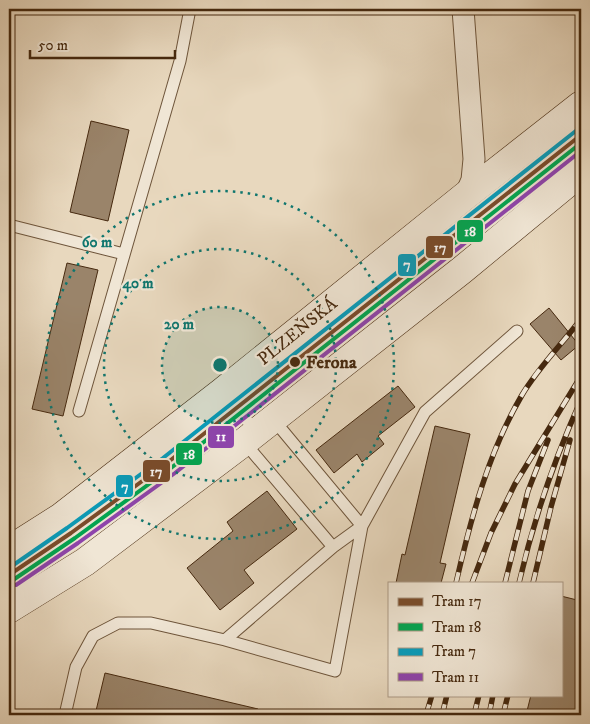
<svg xmlns="http://www.w3.org/2000/svg" width="590" height="724" font-family="'IM FELL DW Pica',serif">
<rect width="100%" height="100%" fill="#e8d8be"/>
<filter id="stains"><feTurbulence type="fractalNoise" baseFrequency=".004" numOctaves="4"/><feColorMatrix values="0 0 0 0 .2 0 0 0 0 .09 0 0 0 0 .02 0 0 0 .5 -.17"/></filter>
<radialGradient id="worn" r=".72"><stop offset=".6" stop-color="#630" stop-opacity="0"/><stop offset="1" stop-color="#630" stop-opacity=".3"/></radialGradient>
<path fill="#9a846a" stroke="#46290f" d="M91 121 129 130 108 221 70 212Z
M67 263 98 270 63 416 32 409Z
M549 308 579 345 561 360 530 324Z
M398 386 415 407 378 436 384 444 362 462 357 454 334 473 316 450Z
M435 426 470 434 440 563 446 564 441 583H396L402 554 405 555Z
M267 491 297 529 244 570 254 583 220 610 187 568 233 531 227 522Z
M561 596 581 601V715H526L531 695H561Z
M105 673 258 709 257 715H95Z"/>
<g fill="none" stroke-linecap="round" stroke-linejoin="round">
<g stroke="#6e553b" stroke-width="13">
<path id="service" d="M9 225 124 254
M222 392 257 432
M79 411 180 61 190 9
M273 419 362 526 333 547
M225 640 333 547 244 442
M65 715 76 667 93 636 118 623H151L225 640 335 671 362 526 425 412 517 331"/>
</g>
<g stroke="#6e553b" stroke-width="23">
<path id="minor" d="M463 9 474 159 472 180 465 196"/>
</g>
<g stroke="#46290f" stroke-width="29">
<path id="secondary" d="M9 550 61 517 222 392 465 196 581 105
M9 609 85 562 244 442 462 270 581 172"/>
</g>
<use href="#service" stroke="#f0e6d5" stroke-width="11"/>
<use href="#minor" stroke="#f0e6d5" stroke-width="21"/>
<use href="#secondary" stroke="#f0e6d5" stroke-width="28"/>
<g stroke="#46290f" stroke-width="5.5">
<path id="rail" d="M456 583C471 518 488 453 522 395 538 368 562 344 581 319
M472 583 491 533 515 484 581 376
M505 583 528 491 548 440
M519 583C534 518 554 460 581 400
M533 583 551 507 570 440
M426 715 432 695
M442 715 447 695
M474 715 479 695
M489 715 493 695
M503 715 508 695"/>
</g>
<use href="#rail" stroke="#f0e6d5" stroke-width="4" stroke-dasharray="11" stroke-linecap="butt"/>
<g stroke="#f0e6d5" stroke-width="8">
<path id="tram-1" d="M9 575 71 533 167 463 581 135"/>
</g>
<g stroke="#f0e6d5" stroke-width="8">
<path id="tram-2" d="M13 580 75 538 171 468 581 143"/>
</g>
<g stroke="#f0e6d5" stroke-width="8">
<path id="tram-3" d="M9 568 67 528 163 458 577 130"/>
</g>
<g stroke="#f0e6d5" stroke-width="8">
<path id="tram-4" d="M16 585 78 543 175 473 581 151"/>
</g>
<use href="#tram-1" stroke="#7a4b2a" stroke-width="4"/>
<use href="#tram-2" stroke="#00a651" stroke-width="4"/>
<use href="#tram-3" stroke="#079cbb" stroke-width="4"/>
<use href="#tram-4" stroke="#8e44ad" stroke-width="4"/>
</g>
<circle cx="220" cy="365" r="58" fill="#0f766e" fill-opacity=".12"/>
<g fill="none" stroke="#0f766e" stroke-width="2.5" stroke-dasharray="2.5 5">
<circle cx="220" cy="365" r="58"/>
<circle cx="220" cy="365" r="116"/>
<circle cx="220" cy="365" r="174"/>
</g>
<circle fill="#46290f" stroke="#f0e6d5" stroke-width="2" cx="295" cy="362" r="6"/>
<g text-anchor="middle" stroke-width="4.5" stroke-linejoin="round" paint-order="stroke">
<g font-size="18" fill="#46290f" stroke="#f0e6d5">
<text transform="translate(297 331) rotate(-39)" y="6">PLZEŇSKÁ</text>
</g>
<g font-size="18" font-weight="bold" fill="#46290f" stroke="#f0e6d5" text-anchor="start">
<text x="306" y="368">Ferona</text>
</g>
</g>
<circle cx="220" cy="365" r="8" fill="#0f766e" stroke="#f0e6d5" stroke-width="2.5"/>
<g font-size="15" text-anchor="middle" font-weight="bold" fill="#0f766e" stroke="#f0e6d5" stroke-width="4.5" stroke-linejoin="round" paint-order="stroke">
<text x="97" y="247">60 m</text>
<text x="138" y="288">40 m</text>
<text x="179" y="329">20 m</text>
</g>
<g stroke="#f0e6d5" stroke-width="2">
<rect x="456" y="219" width="28" height="24" rx="5" fill="#00a651"/>
<rect x="425" y="235" width="29" height="24" rx="5" fill="#7a4b2a"/>
<rect x="397" y="253" width="20" height="24" rx="5" fill="#079cbb"/>
<rect x="207" y="425" width="28" height="24" rx="5" fill="#8e44ad"/>
<rect x="175" y="442" width="28" height="24" rx="5" fill="#00a651"/>
<rect x="142" y="459" width="29" height="24" rx="5" fill="#7a4b2a"/>
<rect x="115" y="474" width="19" height="24" rx="5" fill="#079cbb"/>
</g>
<g font-size="14" text-anchor="middle" font-weight="bold" fill="#fff">
<text x="470" y="236">18</text>
<text x="440" y="252">17</text>
<text x="407" y="269">7</text>
<text x="221" y="441">11</text>
<text x="189" y="459">18</text>
<text x="156" y="476">17</text>
<text x="125" y="491">7</text>
</g>
<rect width="590" height="724" fill="none" stroke="#e8d8be" stroke-width="30"/>
<rect x="10" y="10" width="570" height="704" fill="none" stroke="#46290f" stroke-width="2.5"/>
<rect x="15" y="15" width="560" height="694" fill="none" stroke="#46290f"/>
<rect x="388" y="582" width="175" height="115" fill="#f0e6d5" stroke="#ac9a86"/>
<rect x="398" y="598" width="25" height="8" fill="#7a4b2a" stroke="#ac9a86"/>
<text x="432" y="606" font-size="15" fill="#46290f">Tram 17</text>
<rect x="398" y="623" width="25" height="8" fill="#00a651" stroke="#ac9a86"/>
<text x="432" y="632" font-size="15" fill="#46290f">Tram 18</text>
<rect x="398" y="648" width="25" height="8" fill="#079cbb" stroke="#ac9a86"/>
<text x="432" y="656" font-size="15" fill="#46290f">Tram 7</text>
<rect x="398" y="673" width="25" height="8" fill="#8e44ad" stroke="#ac9a86"/>
<text x="432" y="682" font-size="15" fill="#46290f">Tram 11</text>
<path d="M30 50v8h145v-8" fill="none" stroke="#46290f" stroke-width="2.5"/>
<text x="38" y="50" font-size="15" fill="#46290f" stroke="#f0e6d5" stroke-width="4" paint-order="stroke">50 m</text>
<rect width="100%" height="100%" filter="url(#stains)"/>
<rect width="100%" height="100%" fill="url(#worn)"/>
</svg>
